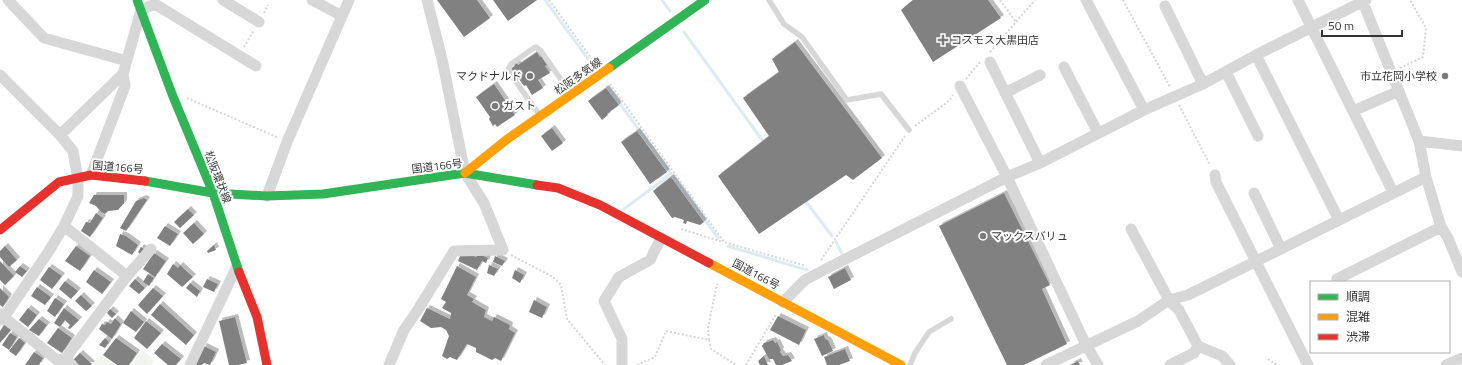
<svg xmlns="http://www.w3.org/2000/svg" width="1462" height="365" font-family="'Titillium Web','Noto Sans JP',sans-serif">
<defs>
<filter id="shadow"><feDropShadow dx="3" dy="-3" stdDeviation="0" flood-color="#0004"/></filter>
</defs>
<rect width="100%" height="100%" fill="#fff"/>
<path fill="#f1f5ed" d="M142 350 154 360 151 365H132Z
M101 355 115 365H93Z"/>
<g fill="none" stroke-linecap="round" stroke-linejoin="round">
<path stroke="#ddebf3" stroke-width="3" d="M545 0 591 63
M662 0 670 11
M684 32 765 144
M607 86 718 238
M804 199 832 236
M624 209 671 174
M836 242 843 256
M728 246 807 270"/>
</g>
<path fill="#818181" filter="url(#shadow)" d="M437 0H477L490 18 464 37Z
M493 0H537L508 21Z
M913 0H988L1001 18 933 62 901 10Z
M795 42 882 158 853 180 846 175 759 234 718 176 769 136 743 98 779 72 772 59Z
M537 52 540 57 541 56 547 65 545 66 550 73 538 80 543 88 532 95 526 85 524 86 519 79 517 80 510 69 515 66 514 64 517 63 518 65Z
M494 84 515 115 497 127 495 124 493 126 489 119 490 117 476 97Z
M606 88 619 105 607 114 608 115 602 120 588 101Z
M552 128 563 143 552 151 541 136Z
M637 131 667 172 650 184 621 142Z
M671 177 704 222 700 225 687 221 686 224 683 223 684 220 675 217 672 218 653 191Z
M1004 193 1050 285 1042 289 1067 344 1024 365H1007L939 226Z
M94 195H124V203L118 210 108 211 105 214 101 212 96 206 89 203Z
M144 198 147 200 126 231 120 228 136 201Z
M188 209 194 215 180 228 174 222Z
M96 213 103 218 90 237 81 231 86 222 90 223Z
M194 223 204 234 193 244 183 233Z
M165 226 178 234 170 246 157 238Z
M120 234 126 236 138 245 132 255 116 246Z
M214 245 216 250 208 253 207 251Z
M5 246 17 260 9 267 0 257V251Z
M76 246 90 256 80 271 65 261Z
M141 247 144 249 140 254 138 252Z
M467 252 476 257 479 254 488 258 486 263 482 261 477 270 458 261 461 254Z
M154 253 166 261 155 277 143 269Z
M495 256 505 261 502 266 493 262Z
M0 261 14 276 5 285 0 280Z
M173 264 178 268 180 265 193 277 182 287 167 274Z
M489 265 498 269 494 276 487 273Z
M20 266 27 271 22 277 15 272Z
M457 266 476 277 467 295 474 299 472 302 486 310 484 317 492 321 494 317 510 325 509 329 515 333 501 361 495 358 492 360 476 352V348L467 344 457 360 450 357 447 359 442 356 449 336 446 330 441 327 431 328 420 321 427 308 450 319 451 313 442 308 446 302 441 299Z
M49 267 62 276 52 289 40 280Z
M845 268 851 280 834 289 828 277Z
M94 270 111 282 102 294 86 282Z
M515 270 524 275 520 283 512 278Z
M148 274 154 278 149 286 143 282Z
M135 279 145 288 139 294 129 286Z
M207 279 218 284 214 292 203 287Z
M65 281 78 291 71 299 59 289Z
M190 283 200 291 197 297 186 288Z
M37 287 51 297 45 305 31 296Z
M0 288 9 297 3 307 0 305Z
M153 288 163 296 147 314 138 305Z
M81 295 92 306 86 311 75 301Z
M55 298 64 304 55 317 47 311Z
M534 300 547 307 542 318 529 312Z
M160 304 194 335 186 345 151 315Z
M28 308 37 315 28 327 19 320Z
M64 308 79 320 70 329 68 328 70 325 65 320 60 327 54 323Z
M110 309 116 314 112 318 107 313Z
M131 311 144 322 136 332 123 323Z
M778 316 806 330 799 345 770 330Z
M235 317 247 363 238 365H229L219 321Z
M115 318 121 324 112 339 99 329 102 324 105 325 107 322 111 324Z
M39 319 47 325 39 336 29 330Z
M146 321 161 333 147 349 134 338Z
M4 325 11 330 0 343V331Z
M58 328 72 338 62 353 47 343Z
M10 333 17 337 9 350 2 345Z
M824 335 825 339 828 340 833 351 822 356 814 339Z
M19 338 25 343 16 356 9 351Z
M105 338 109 342 105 348 99 345Z
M116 338 137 353 129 365H117L103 355Z
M773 340 775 343 777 342 781 350 780 352 783 356 788 355 792 361 782 365H776L773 359H769L762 346 764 343Z
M162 344 181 359 176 365H168L154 353Z
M204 346 216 352 210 365 204 363 202 365H195Z
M845 349 850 361 839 365H827L824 357Z
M34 352 43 358 39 365H25Z
M80 353 92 364 91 365H79L73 360Z
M764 356 768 365H760L758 361Z
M1078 361 1080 365H1070Z"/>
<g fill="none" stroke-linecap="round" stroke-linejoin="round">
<path stroke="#d6d6d6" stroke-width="2" stroke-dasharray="2 2" stroke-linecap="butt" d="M549 0 594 62
M1000 0 1016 22
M1123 0 1170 87
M264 13 268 5
M244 47 254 30
M990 52 1035 0
M1400 68 1423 57 1426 28 1410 0
M966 79 980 62
M610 84 724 242 806 266
M187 98 279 138
M1179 105 1210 165
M915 126 949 101 953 95
M681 229 723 242
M511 255 553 277 561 285 567 319 605 365
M821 260 905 136
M709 340 708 328 717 284
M1268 359 1277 365
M637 365 655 357 666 331 709 340 711 349 736 365
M746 365 776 314"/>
<path stroke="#d7d7d7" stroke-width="5.5" d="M769 0 784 24 802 37 847 100 881 94 909 130
M539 114 511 75 509 68 511 64 534 48 536 47 541 51 571 94
M910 365 915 353 929 332 951 319"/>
<path stroke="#d7d7d7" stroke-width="11" d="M8 0 44 38 127 61
M223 0 259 22
M312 0 342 16
M1086 0 1144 110
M1298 0 1393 192
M1362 0 1419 141 1426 177 1441 227 1448 238 1462 272
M1165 6 1203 84
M1256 55 1339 220
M990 62 1040 163
M1064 67 1098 133
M1226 72 1258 136
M0 75 60 135 73 151 78 179V196L64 226 47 254 9 310 0 320
M960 86 1007 177 1086 345 1098 365
M1005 93 1040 75
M1353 111 1399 91
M60 135 123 74
M1419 141 1462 146
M91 175 125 86 123 74 141 10 155 4 256 66
M1215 175 1216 182 1308 365
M1254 193 1281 249
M267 196 287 142 349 0
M64 226 127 276 65 359 72 365
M1131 229 1169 300 1179 310 1198 346 1222 356 1230 365
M127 276 151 249
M1338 282 1337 279 1441 227
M783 302 805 280 822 271 1007 177 1040 163 1144 110 1203 84 1256 55 1366 0
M0 314 57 360 65 359
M190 365 237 266
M389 365 404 330 419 308 454 251 503 250 484 203 465 173 442 59 427 0
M622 365V339L604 301 619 277 650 260 661 238
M1046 365 1138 321 1169 300 1188 295 1426 177
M1170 365 1194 353 1198 346
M1446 365 1462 358"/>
<path stroke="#30b455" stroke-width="9" d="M137 0 172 94 213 193 239 272
M609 68 705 0
M145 181 213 193 267 196 323 194 465 173 537 185"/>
<path stroke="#ff9f0a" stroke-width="9" d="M465 173 506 140 609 68
M709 263 901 365"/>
<path stroke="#e5322d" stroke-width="9" d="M537 185 558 188 600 205 709 263
M0 230 59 182 91 175 145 181
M239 272 257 317 267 365"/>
</g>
<g fill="#7a7a7a" stroke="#fff" stroke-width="1.5">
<path d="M941 34h4v4h4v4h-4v4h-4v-4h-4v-4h4z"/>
<circle cx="530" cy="76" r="4"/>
<circle cx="1445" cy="76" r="4"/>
<circle cx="495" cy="106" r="4"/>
<circle cx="983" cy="236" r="4"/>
</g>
<g text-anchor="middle" stroke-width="4" stroke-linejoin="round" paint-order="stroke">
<g font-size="11" fill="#333" stroke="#fff" text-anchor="start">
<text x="951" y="44">コスモス大黒田店</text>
<text x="522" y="80" text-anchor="end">マクドナルド</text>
<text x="1437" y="80" text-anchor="end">市立花岡小学校</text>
<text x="503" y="110">ガスト</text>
<text x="991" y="240">マックスバリュ</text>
</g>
<g font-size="11" fill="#333" stroke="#fff">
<text transform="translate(578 76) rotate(-35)" y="4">松阪多気線</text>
<text transform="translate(437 166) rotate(-7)" y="4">国道166号</text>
<text transform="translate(118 167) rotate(5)" y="4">国道166号</text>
<text transform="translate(218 177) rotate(69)" y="4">松阪環状線</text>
<text transform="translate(756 274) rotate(28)" y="4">国道166号</text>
</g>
</g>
<rect x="1310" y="281" width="140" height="72" fill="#ffffff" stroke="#adadad"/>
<rect x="1318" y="294" width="20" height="6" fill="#30b455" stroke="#adadad"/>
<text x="1346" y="301" font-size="12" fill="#333333">順調</text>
<rect x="1318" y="314" width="20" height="6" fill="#ff9f0a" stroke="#adadad"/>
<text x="1346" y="321" font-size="12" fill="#333333">混雑</text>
<rect x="1318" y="334" width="20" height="6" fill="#e5322d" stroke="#adadad"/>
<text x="1346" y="341" font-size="12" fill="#333333">渋滞</text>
<path d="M1322 30v6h80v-6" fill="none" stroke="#333333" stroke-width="2"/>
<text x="1328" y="30" font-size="12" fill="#333333" stroke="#ffffff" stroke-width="3" paint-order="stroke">50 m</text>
</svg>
